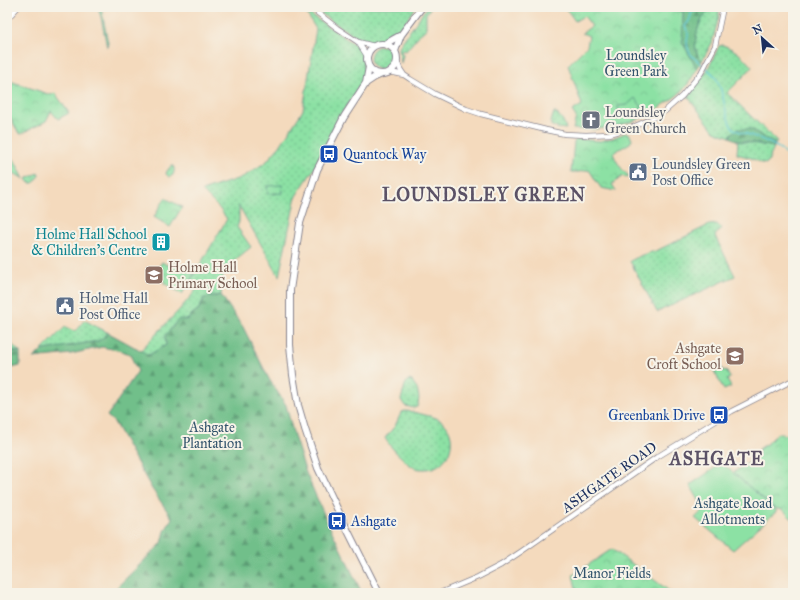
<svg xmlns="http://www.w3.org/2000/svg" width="800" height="600" font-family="'IM FELL Great Primer',serif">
<defs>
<pattern id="grass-dots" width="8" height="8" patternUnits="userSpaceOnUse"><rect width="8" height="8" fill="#8ce1a4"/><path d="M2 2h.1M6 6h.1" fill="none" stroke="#78c190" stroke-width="1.8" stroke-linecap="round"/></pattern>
<pattern id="forest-firs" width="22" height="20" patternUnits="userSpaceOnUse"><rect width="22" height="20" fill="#71bf8a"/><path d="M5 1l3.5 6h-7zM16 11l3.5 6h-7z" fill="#5c9c74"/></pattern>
<pattern id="park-crowns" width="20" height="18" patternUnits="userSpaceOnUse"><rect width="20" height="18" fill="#8ce1a4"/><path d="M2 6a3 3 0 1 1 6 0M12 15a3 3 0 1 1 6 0" fill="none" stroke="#78c190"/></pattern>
</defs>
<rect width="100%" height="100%" fill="#f7f3e8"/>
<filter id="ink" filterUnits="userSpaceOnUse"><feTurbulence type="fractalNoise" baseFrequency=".025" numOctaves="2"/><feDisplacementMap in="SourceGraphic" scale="8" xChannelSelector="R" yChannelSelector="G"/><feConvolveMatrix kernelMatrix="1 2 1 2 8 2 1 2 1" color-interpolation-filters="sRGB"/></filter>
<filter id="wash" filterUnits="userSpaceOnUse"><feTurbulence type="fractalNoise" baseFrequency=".012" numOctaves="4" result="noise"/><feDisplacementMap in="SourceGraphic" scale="16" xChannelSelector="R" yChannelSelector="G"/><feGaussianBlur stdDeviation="0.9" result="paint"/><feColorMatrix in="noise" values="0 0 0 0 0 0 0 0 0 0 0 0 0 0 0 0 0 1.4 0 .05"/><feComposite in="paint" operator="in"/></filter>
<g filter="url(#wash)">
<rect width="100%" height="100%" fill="#f4dabd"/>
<path fill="url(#grass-dots)" stroke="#548881" d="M98 7H101L108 43 107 47 101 17Z
M337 7H416L398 33 393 37 387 40 369 43 360 40 317 11 323 10Z
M427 7H431L426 14V29L419 35 406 51 402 50 401 52 403 55 401 63 399 49 400 45Z
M711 7H719V16L712 43 702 61C701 59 699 58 698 56 693 46 696 33 700 23 702 17 708 13 711 7Z
M305 11 360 48 362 54 365 78 338 119 314 169 296 196 279 276 239 206V222L237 227 251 247 235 260 223 276 221 295 204 298 199 309 191 315 189 319 184 321 166 345 149 355 140 351 180 309 197 289 188 285 227 219 219 208 202 191 243 177 266 162 280 146 303 110 316 29Z
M723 45C738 51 741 55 752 67L743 77 727 93 777 141 775 144 751 129 732 133 730 137 714 131 688 97 708 69 719 46Z
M370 58a12 12 0 1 1 24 0a12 12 0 1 1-24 0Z
M554 112C562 117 564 121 566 129L557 128 552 126 551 122Z
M738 141 759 144 774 147 768 162 765 164 762 163 751 158 737 154Z
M14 159 24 179 7 169V164Z
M171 166H173C175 169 174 172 173 175L169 177 166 174 167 171Z
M38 173 39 175 37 180 33 183H29L26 179Z
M717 224 721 228 715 236 735 276 657 312 630 261 642 255 658 250 709 225Z
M84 320 107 332 104 337 98 341 40 352 65 327C77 334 78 330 84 320Z
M7 340 20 352 7 350Z
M408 380 412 381C418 389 421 397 417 407L414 408 405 406 401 400 405 385Z
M404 411C411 411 418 413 425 415 430 416 435 417 440 420 461 433 451 469 425 469 422 469 418 469 415 468 410 466 405 461 401 457 395 452 389 445 385 438L395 426 401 413Z"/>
<path fill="url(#forest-firs)" stroke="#467774" d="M667 7H711C708 13 702 17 700 23 696 33 693 46 698 56 699 58 701 59 702 61L697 69 682 42 683 12Z
M738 129H751L775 144 774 147 759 144 738 141 730 137 732 133Z
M221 295 243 327 269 379 286 405 294 436 306 473 326 519 362 593H111L162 543 165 531 172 518 152 489 114 422 107 416 138 371 133 362 132 355 122 351 102 347 71 354 33 358 40 352 44 350 98 341 104 337 107 332 149 355 166 345 165 336 179 319 184 320 189 319 191 315 199 309 204 298Z
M7 350 20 352V366L7 369Z"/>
<path fill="url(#park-crowns)" stroke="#548881" d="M565 7H667L683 12 682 42 697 69C694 74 691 80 687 85 681 93 674 98 666 103 639 124 607 131 573 129L576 117 572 111 582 105 568 65 587 46 589 36 582 33 592 26 584 16 575 21Z
M7 80 51 95 55 93 69 113 58 119 51 111 46 121 21 134 18 132 7 111Z
M625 133H629L632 140 630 143 613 153C616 161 622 171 629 176L625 178 623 176 612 184 616 191 601 188 589 170 579 172H571L574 142 577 139 600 141 613 138Z
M282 185 283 193 268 194 267 186Z
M165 198 182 207 170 227 154 217Z
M162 262 169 266 170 264 173 265 175 262 194 274 182 294 164 283 165 281 160 278V276L155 273Z
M778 433 793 436V520L783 510 774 508 733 473 757 457 759 449 768 443Z
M612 549 672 593H577L573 575Z"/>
<path fill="#8ce1a4" stroke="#548881" d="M635 98 642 107 634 114 619 116 618 106 627 105Z
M720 365 723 371 726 370 730 378 727 380 731 387 724 390 713 369Z
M722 463 777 511 733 550 695 518 704 509 690 485Z"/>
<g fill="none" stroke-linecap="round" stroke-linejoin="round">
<path stroke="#5dcad3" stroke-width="1.5" d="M703 7 699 9 694 10C690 13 691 17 689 21 689 21 686 25 685 26 685 28 688 31 688 34 688 37 687 40 687 43 688 62 712 66 718 82 720 86 721 90 722 94 725 103 726 121 733 128 737 132 745 133 750 135 760 138 781 147 787 155 789 157 790 160 791 163H793"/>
</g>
</g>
<g filter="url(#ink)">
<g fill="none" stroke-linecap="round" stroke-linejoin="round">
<g stroke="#88848e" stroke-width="6">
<path id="minor" d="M310 7 337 28 358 42 374 46
M7 19 18 7
M358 42 367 56
M397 61 400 69 404 75 410 79 435 94 466 109 481 114 546 130 565 134 586 135 609 134 631 128 651 119 665 111 682 96 701 73 715 46 723 7
M390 72 404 75
M440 593 478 577 501 565 522 551 657 457 732 411 793 380"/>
</g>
<g stroke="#88848e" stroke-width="8">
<path id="major" d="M367 59a15 15 0 1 1 30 0a15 15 0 1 1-30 0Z
M385 44 401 35
M395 51 401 35 422 7
M366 83 369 67
M378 593 377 589 343 521 318 468 305 429 298 405 293 375 290 345V290L300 223 317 170 344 117 366 83 375 77 382 74"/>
</g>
<use href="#minor" stroke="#fff" stroke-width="4.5"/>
<use href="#major" stroke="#fff" stroke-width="6"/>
</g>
</g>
<defs>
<g id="church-square" transform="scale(1)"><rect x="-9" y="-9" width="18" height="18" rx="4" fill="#6b7280" stroke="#f7f3e8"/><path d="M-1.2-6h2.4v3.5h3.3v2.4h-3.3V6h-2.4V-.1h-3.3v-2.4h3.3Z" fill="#fff"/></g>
<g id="bus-square" transform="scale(1)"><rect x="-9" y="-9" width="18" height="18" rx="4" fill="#1a4fb4" stroke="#f7f3e8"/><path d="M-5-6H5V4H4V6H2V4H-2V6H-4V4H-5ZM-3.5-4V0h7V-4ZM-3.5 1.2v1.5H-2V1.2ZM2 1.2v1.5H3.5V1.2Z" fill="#fff"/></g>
<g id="civic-square" transform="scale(1)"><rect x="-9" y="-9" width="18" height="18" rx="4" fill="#5c6f8a" stroke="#f7f3e8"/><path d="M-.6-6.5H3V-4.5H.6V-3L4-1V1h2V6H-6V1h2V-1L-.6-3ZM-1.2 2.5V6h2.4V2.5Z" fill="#fff"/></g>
<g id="building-square" transform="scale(1)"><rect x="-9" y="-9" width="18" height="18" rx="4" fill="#0f9aa8" stroke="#f7f3e8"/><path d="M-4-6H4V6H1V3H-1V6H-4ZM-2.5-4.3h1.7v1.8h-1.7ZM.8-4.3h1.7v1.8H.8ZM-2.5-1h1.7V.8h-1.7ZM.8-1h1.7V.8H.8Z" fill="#fff"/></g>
<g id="school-square" transform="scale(1)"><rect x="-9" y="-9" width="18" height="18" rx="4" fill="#8d6e63" stroke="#f7f3e8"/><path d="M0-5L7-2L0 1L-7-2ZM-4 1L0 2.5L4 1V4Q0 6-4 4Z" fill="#fff"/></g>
</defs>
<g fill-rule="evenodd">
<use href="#church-square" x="591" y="120"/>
<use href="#bus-square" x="329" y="154"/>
<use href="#civic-square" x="638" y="172"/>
<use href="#building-square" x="161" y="242"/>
<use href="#school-square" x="154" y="275"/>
<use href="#civic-square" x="65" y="306"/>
<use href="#school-square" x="735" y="356"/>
<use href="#bus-square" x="719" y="415"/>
<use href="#bus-square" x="337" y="521"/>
</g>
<g text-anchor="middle" stroke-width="4" stroke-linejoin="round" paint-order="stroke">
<g font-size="14" fill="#32536c" stroke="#f7f3e8">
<text x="636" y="60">Loundsley<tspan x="636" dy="16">Green Park</tspan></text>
<text x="212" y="432">Ashgate<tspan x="212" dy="16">Plantation</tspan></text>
<text x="733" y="508">Ashgate Road<tspan x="733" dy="16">Allotments</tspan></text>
<text x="612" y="578">Manor Fields</text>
</g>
<g font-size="14" fill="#5b616d" stroke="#f7f3e8" text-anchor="start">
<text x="605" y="117">Loundsley<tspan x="605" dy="16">Green Church</tspan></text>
</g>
<g font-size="14" fill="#164399" stroke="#f7f3e8" text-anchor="start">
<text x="343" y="159">Quantock Way</text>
<text x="705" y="420" text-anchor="end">Greenbank Drive</text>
<text x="351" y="526">Ashgate</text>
</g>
<g font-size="14" fill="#4e5e75" stroke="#f7f3e8" text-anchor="start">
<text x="652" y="169">Loundsley Green<tspan x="652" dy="16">Post Office</tspan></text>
<text x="79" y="303">Holme Hall<tspan x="79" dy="16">Post Office</tspan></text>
</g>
<g font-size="14" fill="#0d838f" stroke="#f7f3e8" text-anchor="end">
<text x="147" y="239">Holme Hall School<tspan x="147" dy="16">&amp; Children's Centre</tspan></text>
</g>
<g font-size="14" fill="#785e54" stroke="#f7f3e8" text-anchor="start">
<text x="168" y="272">Holme Hall<tspan x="168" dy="16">Primary School</tspan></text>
<text x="721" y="353" text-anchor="end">Ashgate<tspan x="721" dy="16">Croft School</tspan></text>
</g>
<g font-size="14" fill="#1b2f5e" stroke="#f7f3e8">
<text transform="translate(609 477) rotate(-35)" y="5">ASHGATE ROAD</text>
</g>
<g font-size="18" font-weight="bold" letter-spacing="1" fill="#5b5266" stroke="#f7f3e8">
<text x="484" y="201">LOUNDSLEY GREEN</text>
<text x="717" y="465">ASHGATE</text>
</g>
</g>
<rect width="800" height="600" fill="none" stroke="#f7f3e8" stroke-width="24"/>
<g transform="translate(762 38) rotate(333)" stroke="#f7f3e8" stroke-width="3" paint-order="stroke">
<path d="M0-3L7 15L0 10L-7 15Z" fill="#1b2f5e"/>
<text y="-6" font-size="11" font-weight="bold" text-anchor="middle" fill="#1b2f5e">N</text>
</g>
</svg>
